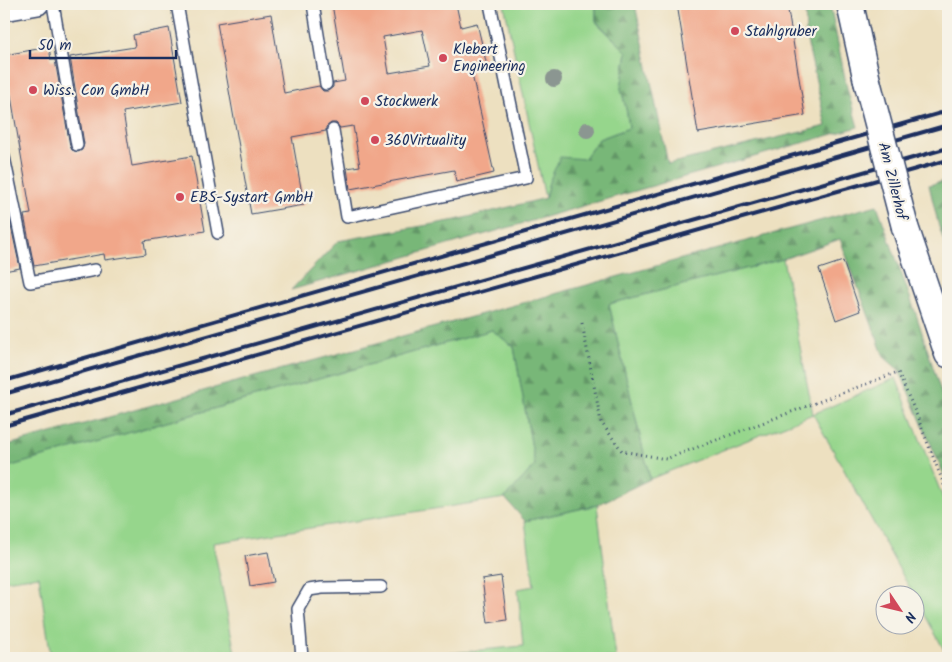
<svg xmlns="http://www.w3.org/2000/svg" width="952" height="662" font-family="Kalam,sans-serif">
<defs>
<pattern id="forest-firs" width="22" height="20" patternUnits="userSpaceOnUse" patternTransform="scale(1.25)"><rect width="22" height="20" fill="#78b778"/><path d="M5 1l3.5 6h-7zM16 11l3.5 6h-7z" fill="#629566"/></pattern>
</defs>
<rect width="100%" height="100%" fill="#f7f3e8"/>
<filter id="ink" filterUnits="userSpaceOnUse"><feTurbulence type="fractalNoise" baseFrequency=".02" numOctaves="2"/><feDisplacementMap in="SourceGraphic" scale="10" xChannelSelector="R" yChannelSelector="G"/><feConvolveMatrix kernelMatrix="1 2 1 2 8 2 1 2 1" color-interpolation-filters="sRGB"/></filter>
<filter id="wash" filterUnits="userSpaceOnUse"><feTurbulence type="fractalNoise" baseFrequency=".0096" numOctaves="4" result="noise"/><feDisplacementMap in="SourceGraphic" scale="20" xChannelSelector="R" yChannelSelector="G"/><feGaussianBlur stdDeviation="1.12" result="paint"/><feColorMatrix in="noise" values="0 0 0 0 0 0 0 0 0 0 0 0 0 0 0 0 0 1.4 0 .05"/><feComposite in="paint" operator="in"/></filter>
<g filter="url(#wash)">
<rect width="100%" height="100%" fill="#ede0c0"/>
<path fill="#96d68c" stroke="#588275" d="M504 4H596V22L627 52 621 88 627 113 629 128 599 139 584 159 549 182 545 198Z
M783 259 813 414 896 378 948 511V657L915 597 914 594H913L813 414 650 479 609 304Z
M492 330 514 347 535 465 505 498 213 543 236 658H51L39 576 4 581V468Z
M597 505 616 658H401L523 646 518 589 534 586 525 521Z"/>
<path fill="url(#forest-firs)" stroke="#4a736b" d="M596 4H635L668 164 826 126 806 36 805 4H830L847 88 858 127 291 290 338 241 456 220 542 199 545 198 549 182 560 157 584 159 599 139 629 128 627 113 621 88 627 52 596 21Z
M948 180V253L939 227 929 185Z
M877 205 917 317 948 414V484L899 370 884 357 840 239 783 259 609 304 650 479 597 505 525 521 505 498 535 465 514 347 492 330 4 468V446Z"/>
<g id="blocks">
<path fill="#f1a78a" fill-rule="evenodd" d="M332 4H456L461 27 477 23 487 66 471 70 494 173 456 182 454 170 350 189 347 168 360 166 353 126 340 128 336 123H331L326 127V131L292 137 304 205 251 214 217 23 271 14 284 93 319 86 323 91H328L333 87V83L345 81ZM422 30 430 66 389 73 383 37Z
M677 4H787L805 115 698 133Z
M169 28 182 102 123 112 132 166 192 156 205 231 144 241 146 254 105 260 104 254 34 266 24 215 31 214 4 55 49 47 51 60H55L70 146 72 150 78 152 82 150 84 144 70 57 135 47 133 35Z
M9 217 20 268 4 271V218Z
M843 261 860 311 836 320 819 269Z
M268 552 274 582 250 586 245 556Z
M501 576 507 620 488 623 482 579Z"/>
</g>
</g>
<g filter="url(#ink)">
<use href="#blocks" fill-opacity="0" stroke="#3a4a6d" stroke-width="1"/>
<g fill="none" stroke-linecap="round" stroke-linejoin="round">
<g stroke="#3a4a6d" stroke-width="14">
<path id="service" d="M53 4 77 145
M177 4 218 233
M313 4 326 84
M333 130 347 217 526 178 490 4
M4 157 30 282 95 270
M302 658 298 609 309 590 322 588 381 587"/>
</g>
<g stroke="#3a4a6d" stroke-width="24">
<path id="minor" d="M4 10 38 4"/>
</g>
<g stroke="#3a4a6d" stroke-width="29">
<path id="tertiary" d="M850 4 867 81
M905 227 948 354"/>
</g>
<path stroke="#3a4a6d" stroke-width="3" stroke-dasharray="1 4" stroke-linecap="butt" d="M582 323 601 422 622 451 666 459 898 372 917 416 948 495"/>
<use href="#service" stroke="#fff" stroke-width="11"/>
<use href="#minor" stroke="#fff" stroke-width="21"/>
<use href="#tertiary" stroke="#fff" stroke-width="26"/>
<path stroke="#1b2f5e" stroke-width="4" d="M4 381 948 111
M4 394 948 125
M4 415 948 148
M4 426 948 160"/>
<g stroke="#3a4a6d" stroke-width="29" stroke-linecap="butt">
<path id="tertiary-bridge" d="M867 81 905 227"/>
</g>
<use href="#tertiary-bridge" stroke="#fff" stroke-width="26"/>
</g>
<g fill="#8b9691">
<circle cx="554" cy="79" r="8"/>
<circle cx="587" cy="130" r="8"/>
</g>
</g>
<g fill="#d1495b" stroke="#f7f3e8" stroke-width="2">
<circle cx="735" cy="31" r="5"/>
<circle cx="443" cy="58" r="5"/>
<circle cx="33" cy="90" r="5"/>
<circle cx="365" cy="101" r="5"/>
<circle cx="375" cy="140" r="5"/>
<circle cx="180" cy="197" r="5"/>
</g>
<g text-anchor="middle" stroke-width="4.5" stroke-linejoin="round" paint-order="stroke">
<g font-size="15" fill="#1b2f5e" stroke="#f7f3e8" text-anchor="start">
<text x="745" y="36">Stahlgruber</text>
<text x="453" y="54">Klebert<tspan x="453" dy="17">Engineering</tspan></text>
<text x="43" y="95">Wiss. Con GmbH</text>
<text x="375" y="106">Stockwerk</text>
<text x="385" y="145">360Virtuality</text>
<text x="190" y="202">EBS-Systart GmbH</text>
</g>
<g font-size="15" fill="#1b2f5e" stroke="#f7f3e8">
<text transform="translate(893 181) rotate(76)" y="5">Am Zillerhof</text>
</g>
</g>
<rect width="952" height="662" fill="none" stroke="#f7f3e8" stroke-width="20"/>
<g transform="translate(900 610) rotate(125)"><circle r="24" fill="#f7f3e8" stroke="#9fa5b1"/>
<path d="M0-4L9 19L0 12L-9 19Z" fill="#d1495b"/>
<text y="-8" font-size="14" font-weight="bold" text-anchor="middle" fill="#1b2f5e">N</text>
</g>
<path d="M30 50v8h146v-8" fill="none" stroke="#1b2f5e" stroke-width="2.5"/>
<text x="38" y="50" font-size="15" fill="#1b2f5e" stroke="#f7f3e8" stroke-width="4" paint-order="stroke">50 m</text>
</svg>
